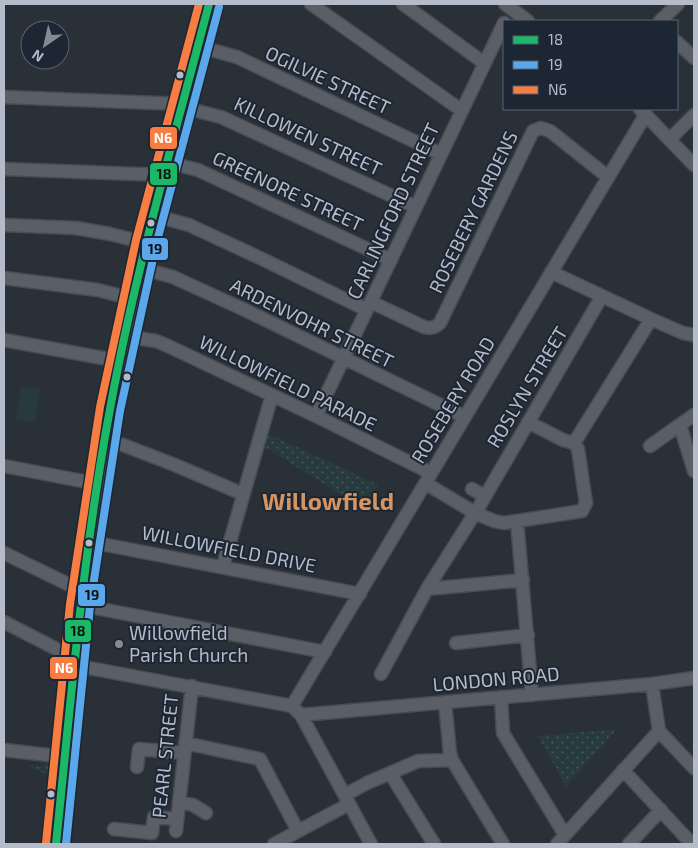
<svg xmlns="http://www.w3.org/2000/svg" width="698" height="848" font-family="'Exo 2',sans-serif">
<defs>
<pattern id="grass-dots" width="8" height="8" patternUnits="userSpaceOnUse" patternTransform="scale(1.25)"><rect width="8" height="8" fill="#273a3e"/><path d="M2 2h.1M6 6h.1" fill="none" stroke="#445559" stroke-width="1.8" stroke-linecap="round"/></pattern>
</defs>
<rect width="100%" height="100%" fill="#2a3038"/>
<path fill="url(#grass-dots)" d="M267 433 378 485 364 509 263 446Z
M617 729 566 787 538 736Z
M46 763 52 767V777L24 764 41 767Z"/>
<path fill="#273a3e" d="M21 386 40 389 35 423 16 420Z"/>
<g fill="none" stroke-linecap="round" stroke-linejoin="round">
<g stroke="#484c53" stroke-width="15">
<path id="minor" d="M311 4 461 110
M403 4 484 63
M505 4 528 21
M660 21 678 4
M677 42 694 58
M197 46 237 57 441 154
M4 97 182 104
M181 107 221 117 416 207
M640 109 694 165
M670 139 694 115
M167 162 198 170 391 260
M4 169 164 175
M153 215 189 225 260 258 367 310
M4 225 76 228 110 234 146 243
M140 268 173 277 245 310 465 417
M551 272 651 319 683 333 694 335
M4 278 98 290 133 299
M371 302 424 327C431 329 435 328 440 323L533 131 541 128 550 131 608 177
M125 336 156 341 166 345 316 416 431 473
M4 340 119 361
M316 416 504 23
M528 422 563 440 574 443
M680 425 694 471
M105 440 123 445 175 465 243 494
M650 446 694 415
M4 466 98 484
M425 483 475 513 494 521 504 523 582 511 586 503 578 449 574 443 651 319
M472 489 485 496
M480 505 602 296
M517 521 532 695
M91 542 360 594
M4 553 82 591
M223 566 272 395
M427 589 523 580
M80 605 325 652
M4 622 74 658
M456 643 528 635
M73 665 292 706 301 715 371 844
M381 674 427 589 475 513
M652 684 659 731 694 768
M501 697 503 733 565 835
M445 702 450 753 452 760 503 844
M292 706 646 114
M301 715 652 684 694 678
M185 743 260 759 298 831
M4 750 65 757
M137 767 139 749 184 753
M623 770 692 844
M390 773 434 844
M345 795 367 783 418 761 452 760
M179 802 193 805 206 813
M114 829 152 833 154 817 177 819
M176 831 192 686
M56 844 80 605 110 409 146 243 209 4
M274 844 349 804
M557 844 659 731
M629 844 661 810"/>
</g>
<use href="#minor" stroke="#5a5e66" stroke-width="12"/>
<g stroke="#1d2633" stroke-width="11">
<path id="bus-1" d="M56 844C71 699 83 553 110 409 135 272 174 138 209 4"/>
</g>
<g stroke="#1d2633" stroke-width="11">
<path id="bus-2" d="M66 844 90 606 120 411 156 245 219 7"/>
</g>
<g stroke="#1d2633" stroke-width="11">
<path id="bus-3" d="M46 843 70 604 100 407 136 240 199 4"/>
</g>
<use href="#bus-1" stroke="#1ab867" stroke-width="8"/>
<use href="#bus-2" stroke="#5aa8eb" stroke-width="8"/>
<use href="#bus-3" stroke="#f77d43" stroke-width="8"/>
</g>
<g fill="#b4bcc9" stroke="#1d2633" stroke-width="2">
<circle cx="180" cy="75" r="4.5"/>
<circle cx="151" cy="223" r="4.5"/>
<circle cx="127" cy="377" r="4.5"/>
<circle cx="89" cy="543" r="4.5"/>
<circle cx="51" cy="794" r="4.5"/>
</g>
<circle fill="#848b96" stroke="#1d2633" stroke-width="2" cx="119" cy="644" r="5"/>
<g text-anchor="middle" stroke-width="4" stroke-linejoin="round" paint-order="stroke">
<g font-size="19" fill="#b4bcc9" stroke="#1d2633">
<text transform="translate(328 80) rotate(25)" y="7">OGILVIE STREET</text>
<text transform="translate(308 136) rotate(25)" y="7">KILLOWEN STREET</text>
<text transform="translate(288 191) rotate(25)" y="7">GREENORE STREET</text>
<text transform="translate(393 211) rotate(-65)" y="7">CARLINGFORD STREET</text>
<text transform="translate(473 212) rotate(-64)" y="7">ROSEBERY GARDENS</text>
<text transform="translate(312 323) rotate(26)" y="7">ARDENVOHR STREET</text>
<text transform="translate(288 383) rotate(26)" y="7">WILLOWFIELD PARADE</text>
<text transform="translate(527 387) rotate(-59)" y="7">ROSLYN STREET</text>
<text transform="translate(453 400) rotate(-59)" y="7">ROSEBERY ROAD</text>
<text transform="translate(229 549) rotate(11)" y="7">WILLOWFIELD DRIVE</text>
<text transform="translate(496 679) rotate(-5)" y="7">LONDON ROAD</text>
<text transform="translate(165 756) rotate(-84)" y="7">PEARL STREET</text>
</g>
<g font-size="19" fill="#b4bcc9" stroke="#1d2633" text-anchor="start">
<text x="129" y="640">Willowfield<tspan x="129" dy="22">Parish Church</tspan></text>
</g>
<g font-size="24" font-weight="bold" fill="#d59563" stroke="#1d2633">
<text x="328" y="510">Willowfield</text>
</g>
</g>
<g stroke="#1d2633" stroke-width="2">
<rect x="149" y="126" width="29" height="24" rx="5" fill="#f77d43"/>
<rect x="149" y="162" width="29" height="24" rx="5" fill="#1ab867"/>
<rect x="141" y="237" width="28" height="24" rx="5" fill="#5aa8eb"/>
<rect x="77" y="583" width="29" height="24" rx="5" fill="#5aa8eb"/>
<rect x="64" y="619" width="28" height="24" rx="5" fill="#1ab867"/>
<rect x="49" y="656" width="29" height="24" rx="5" fill="#f77d43"/>
</g>
<g font-size="14" text-anchor="middle" font-weight="bold" fill="#fff">
<text x="163" y="143">N6</text>
<text x="64" y="673">N6</text>
</g>
<g font-size="14" text-anchor="middle" font-weight="bold" fill="#111">
<text x="164" y="179">18</text>
<text x="155" y="254">19</text>
<text x="92" y="600">19</text>
<text x="78" y="636">18</text>
</g>
<rect width="698" height="848" fill="none" stroke="#b4bcc9" stroke-width="10"/>
<rect x="503" y="20" width="175" height="90" fill="#1d2633" stroke="#59626f"/>
<rect x="513" y="36" width="25" height="8" fill="#1ab867" stroke="#59626f"/>
<text x="548" y="45" font-size="15" fill="#b4bcc9">18</text>
<rect x="513" y="61" width="25" height="8" fill="#5aa8eb" stroke="#59626f"/>
<text x="548" y="70" font-size="15" fill="#b4bcc9">19</text>
<rect x="513" y="86" width="25" height="8" fill="#f77d43" stroke="#59626f"/>
<text x="548" y="95" font-size="15" fill="#b4bcc9">N6</text>
<g transform="translate(45 45) rotate(214)"><circle r="24" fill="#1d2633" stroke="#59626f"/>
<path d="M0-4L9 19L0 12L-9 19Z" fill="#848b96"/>
<text y="-8" font-size="14" font-weight="bold" text-anchor="middle" fill="#b4bcc9">N</text>
</g>
</svg>
